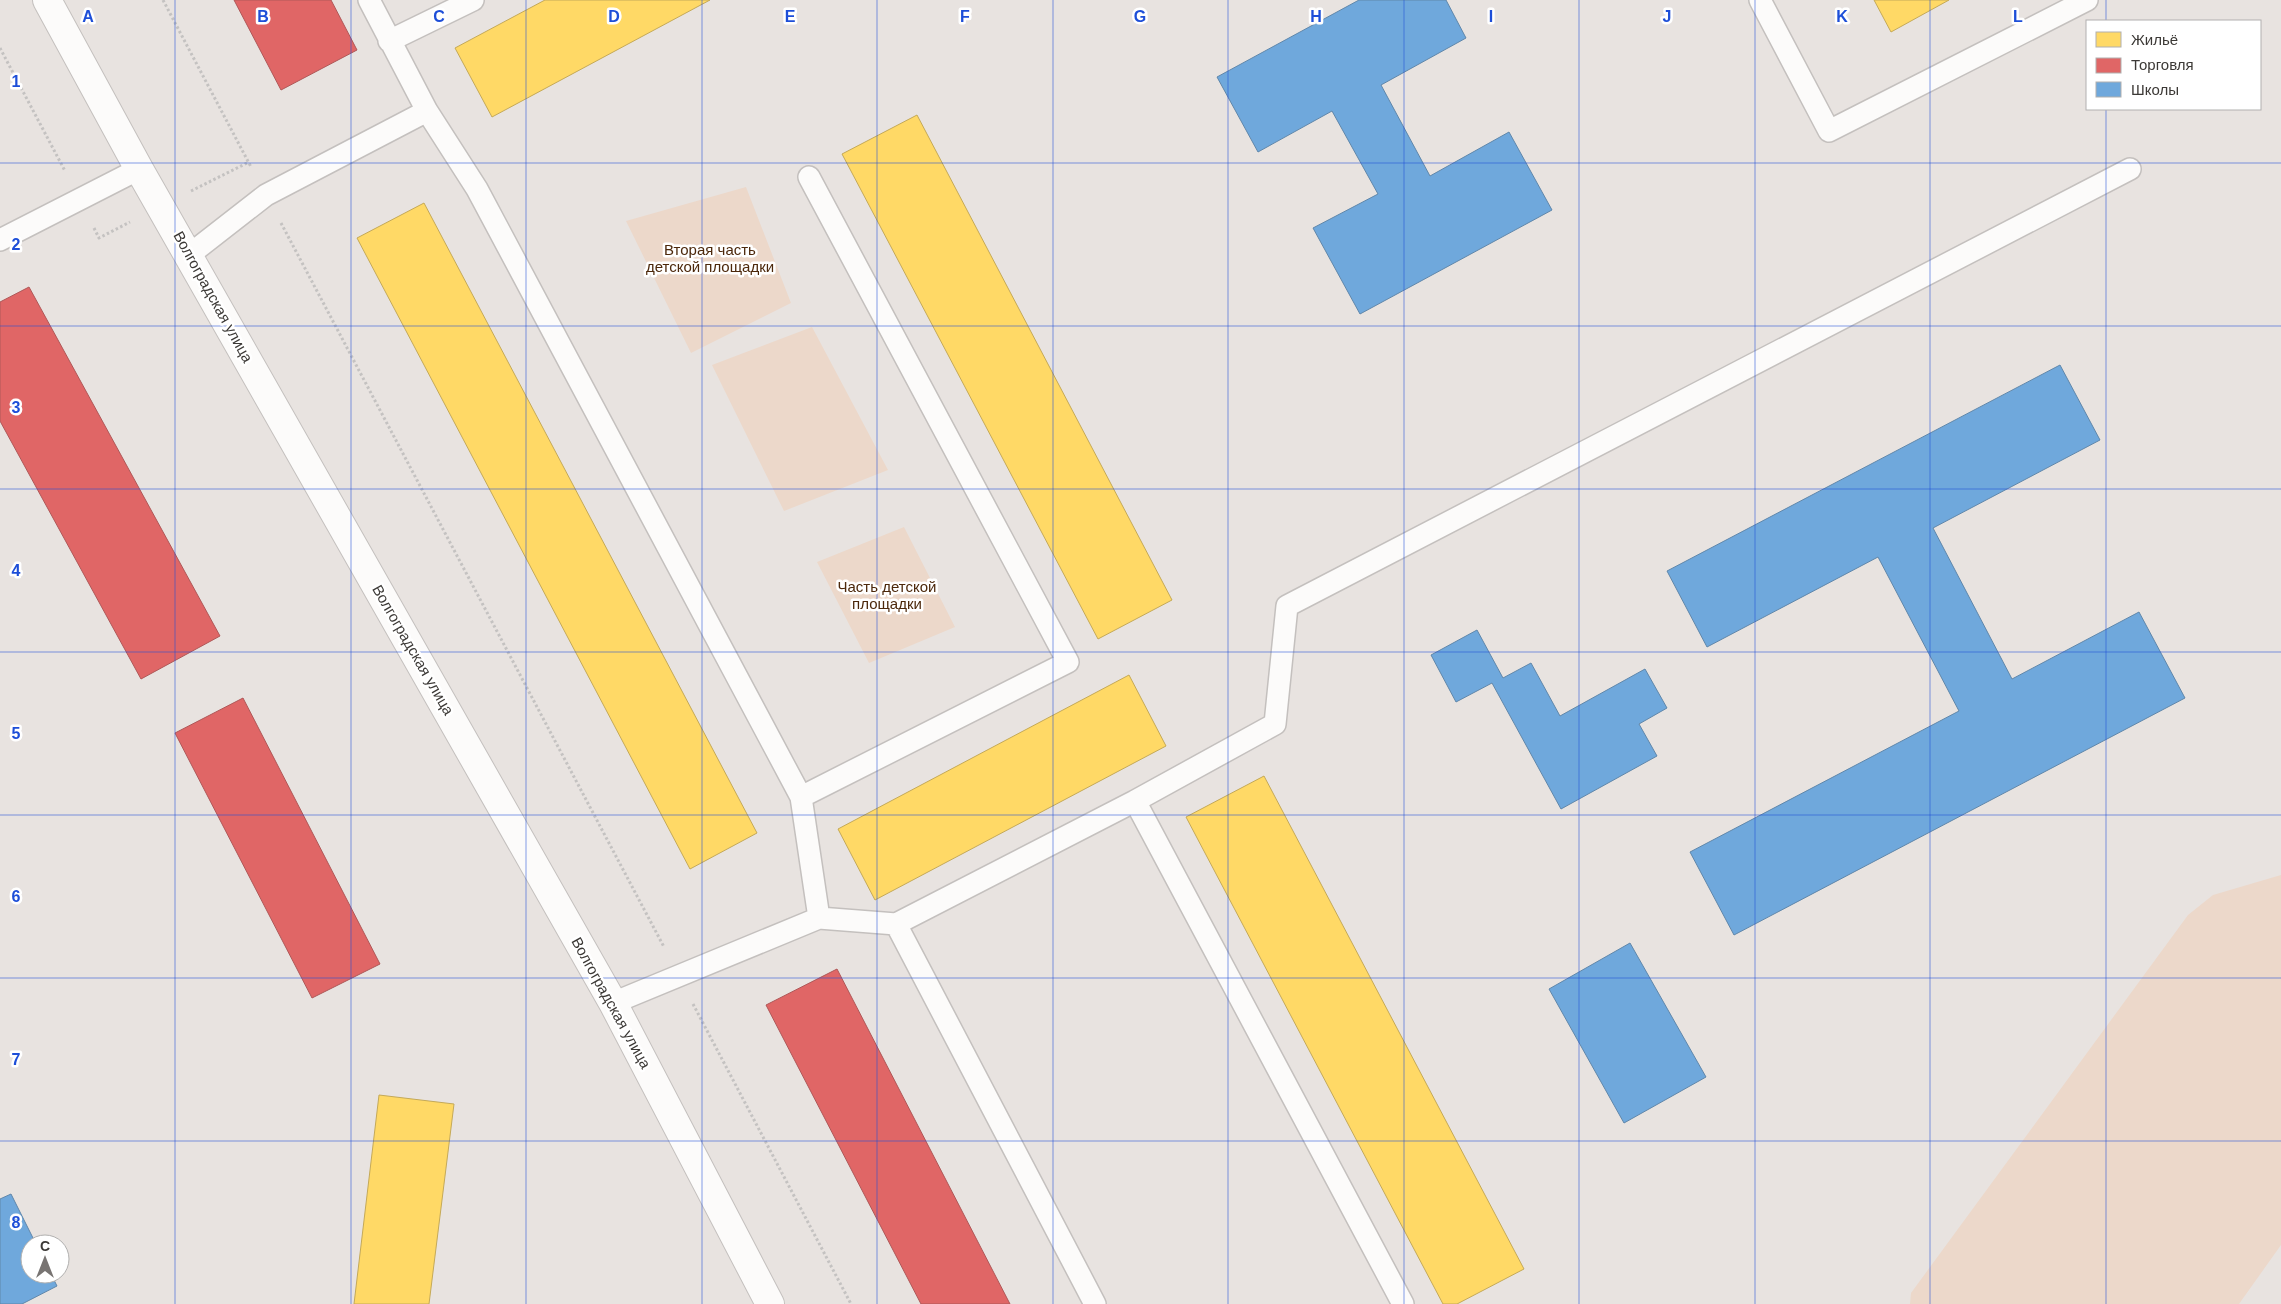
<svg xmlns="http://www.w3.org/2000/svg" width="2281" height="1304" font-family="Helvetica,sans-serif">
<rect width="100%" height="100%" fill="#e8e3e0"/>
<path fill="#ecd8ca" d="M746 187 791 303 691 353 626 221Z
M812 327 888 470 784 511 712 365Z
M904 527 955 627 869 663 817 562Z
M2281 875V1245L2239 1304H1910L1911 1293 2188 915 2213 895Z"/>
<path fill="#ffd966" stroke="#c4a958" d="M545 0H710L492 117 455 48Z
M1874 0H1949L1891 32Z
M917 115 1172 600 1098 639 842 154Z
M424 203 757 833 690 869 357 238Z
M1129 675 1166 746 875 900 838 829Z
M1264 776 1524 1269 1457 1304H1443L1186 817Z
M379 1095 454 1104 429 1304H354Z"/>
<path fill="#e06666" stroke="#af5858" d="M234 0H331L357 50 281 90Z
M29 287 220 636 141 679 0 421V302Z
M243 698 380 964 312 998 175 733Z
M837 969 1010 1304H921L766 1005Z"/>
<path fill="#6fa8dc" stroke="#6087aa" d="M1359 0H1446L1466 38 1381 85 1430 176 1509 132 1552 210 1360 314 1313 228 1378 194 1332 111 1258 152 1217 77Z
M2060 365 2100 440 1933 528 2012 679 2139 612 2185 698 1734 935 1690 852 1959 711 1878 557 1707 647 1667 571Z
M1477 630 1503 678 1531 663 1560 716 1645 669 1667 708 1639 724 1657 756 1561 809 1492 683 1456 702 1431 655Z
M1630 943 1706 1077 1624 1123 1549 989Z
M11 1194 36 1244H30V1274H51L57 1286 22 1304H0V1199Z"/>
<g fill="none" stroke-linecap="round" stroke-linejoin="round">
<g stroke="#c4c0be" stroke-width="24">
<path id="lane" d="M369 0 427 111 477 189 801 797
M1760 0 1829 131 2087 0
M389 41 473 0
M809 177 1068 662 801 797 819 918
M0 240 139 169
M189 255 266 195 427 111
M1135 801 1275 724 1287 606 2130 169
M896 924 1095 1304
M613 1003 819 918 896 924 1135 801 1403 1304"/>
</g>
<g stroke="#c4c0be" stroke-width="30">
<path id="secondary" d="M47 0 139 169 613 1003 770 1304"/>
</g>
<path stroke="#c4c2c1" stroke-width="3" stroke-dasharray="2.5 2.5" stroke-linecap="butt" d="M163 0 251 167
M0 48 65 171
M191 191 249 162
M281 223 664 947
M94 228 99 238 130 222
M693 1004 851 1304"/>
<use href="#lane" stroke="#fcfbfa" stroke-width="21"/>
<use href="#secondary" stroke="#fcfbfa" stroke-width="28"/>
</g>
<path fill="none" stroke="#1d4ed8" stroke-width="1" stroke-opacity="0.55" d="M175 0V1304M351 0V1304M526 0V1304M702 0V1304M877 0V1304M1053 0V1304M1228 0V1304M1404 0V1304M1579 0V1304M1755 0V1304M1930 0V1304M2106 0V21M2106 109V1304M0 163H2281M0 326H2281M0 489H2281M0 652H2281M0 815H2281M0 978H2281M0 1141H2281"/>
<g text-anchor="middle" stroke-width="5" stroke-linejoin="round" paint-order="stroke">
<g font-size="15" fill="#4c280b" stroke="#fff">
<text x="710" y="255">Вторая часть<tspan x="710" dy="17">детской площадки</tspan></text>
<text x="887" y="592">Часть детской<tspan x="887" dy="17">площадки</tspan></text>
</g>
<g font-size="15" fill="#3c3936" stroke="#fff">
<text transform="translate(213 297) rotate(61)" y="5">Волгоградская улица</text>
<text transform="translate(413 650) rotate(60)" y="5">Волгоградская улица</text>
<text transform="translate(611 1003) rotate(61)" y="5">Волгоградская улица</text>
</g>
</g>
<g font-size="16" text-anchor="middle" font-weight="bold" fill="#1d4ed8" stroke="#fff" stroke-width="5" stroke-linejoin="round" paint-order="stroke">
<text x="88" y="22">A</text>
<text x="263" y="22">B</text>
<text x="439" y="22">C</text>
<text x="614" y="22">D</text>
<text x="790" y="22">E</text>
<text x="965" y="22">F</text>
<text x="1140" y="22">G</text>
<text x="1316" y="22">H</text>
<text x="1491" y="22">I</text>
<text x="1667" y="22">J</text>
<text x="1842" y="22">K</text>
<text x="2018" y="22">L</text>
<text x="16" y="87">1</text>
<text x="16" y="250">2</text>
<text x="16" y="413">3</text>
<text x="16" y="576">4</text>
<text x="16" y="739">5</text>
<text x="16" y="902">6</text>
<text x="16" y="1065">7</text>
<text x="16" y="1228">8</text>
</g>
<rect x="2086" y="20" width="175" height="90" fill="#ffffff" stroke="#b1b0af"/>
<rect x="2096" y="32" width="25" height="15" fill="#ffd966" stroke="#b1b0af"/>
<text x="2131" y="45" font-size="15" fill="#3c3936">Жильё</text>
<rect x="2096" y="58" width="25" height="15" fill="#e06666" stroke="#b1b0af"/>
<text x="2131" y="70" font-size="15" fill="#3c3936">Торговля</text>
<rect x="2096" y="82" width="25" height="15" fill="#6fa8dc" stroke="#b1b0af"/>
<text x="2131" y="95" font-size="15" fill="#3c3936">Школы</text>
<g transform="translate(45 1259)"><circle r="24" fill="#ffffff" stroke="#b1b0af"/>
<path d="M0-4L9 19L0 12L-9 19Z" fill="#787472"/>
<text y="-8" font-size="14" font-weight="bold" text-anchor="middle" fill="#3c3936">С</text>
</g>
</svg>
